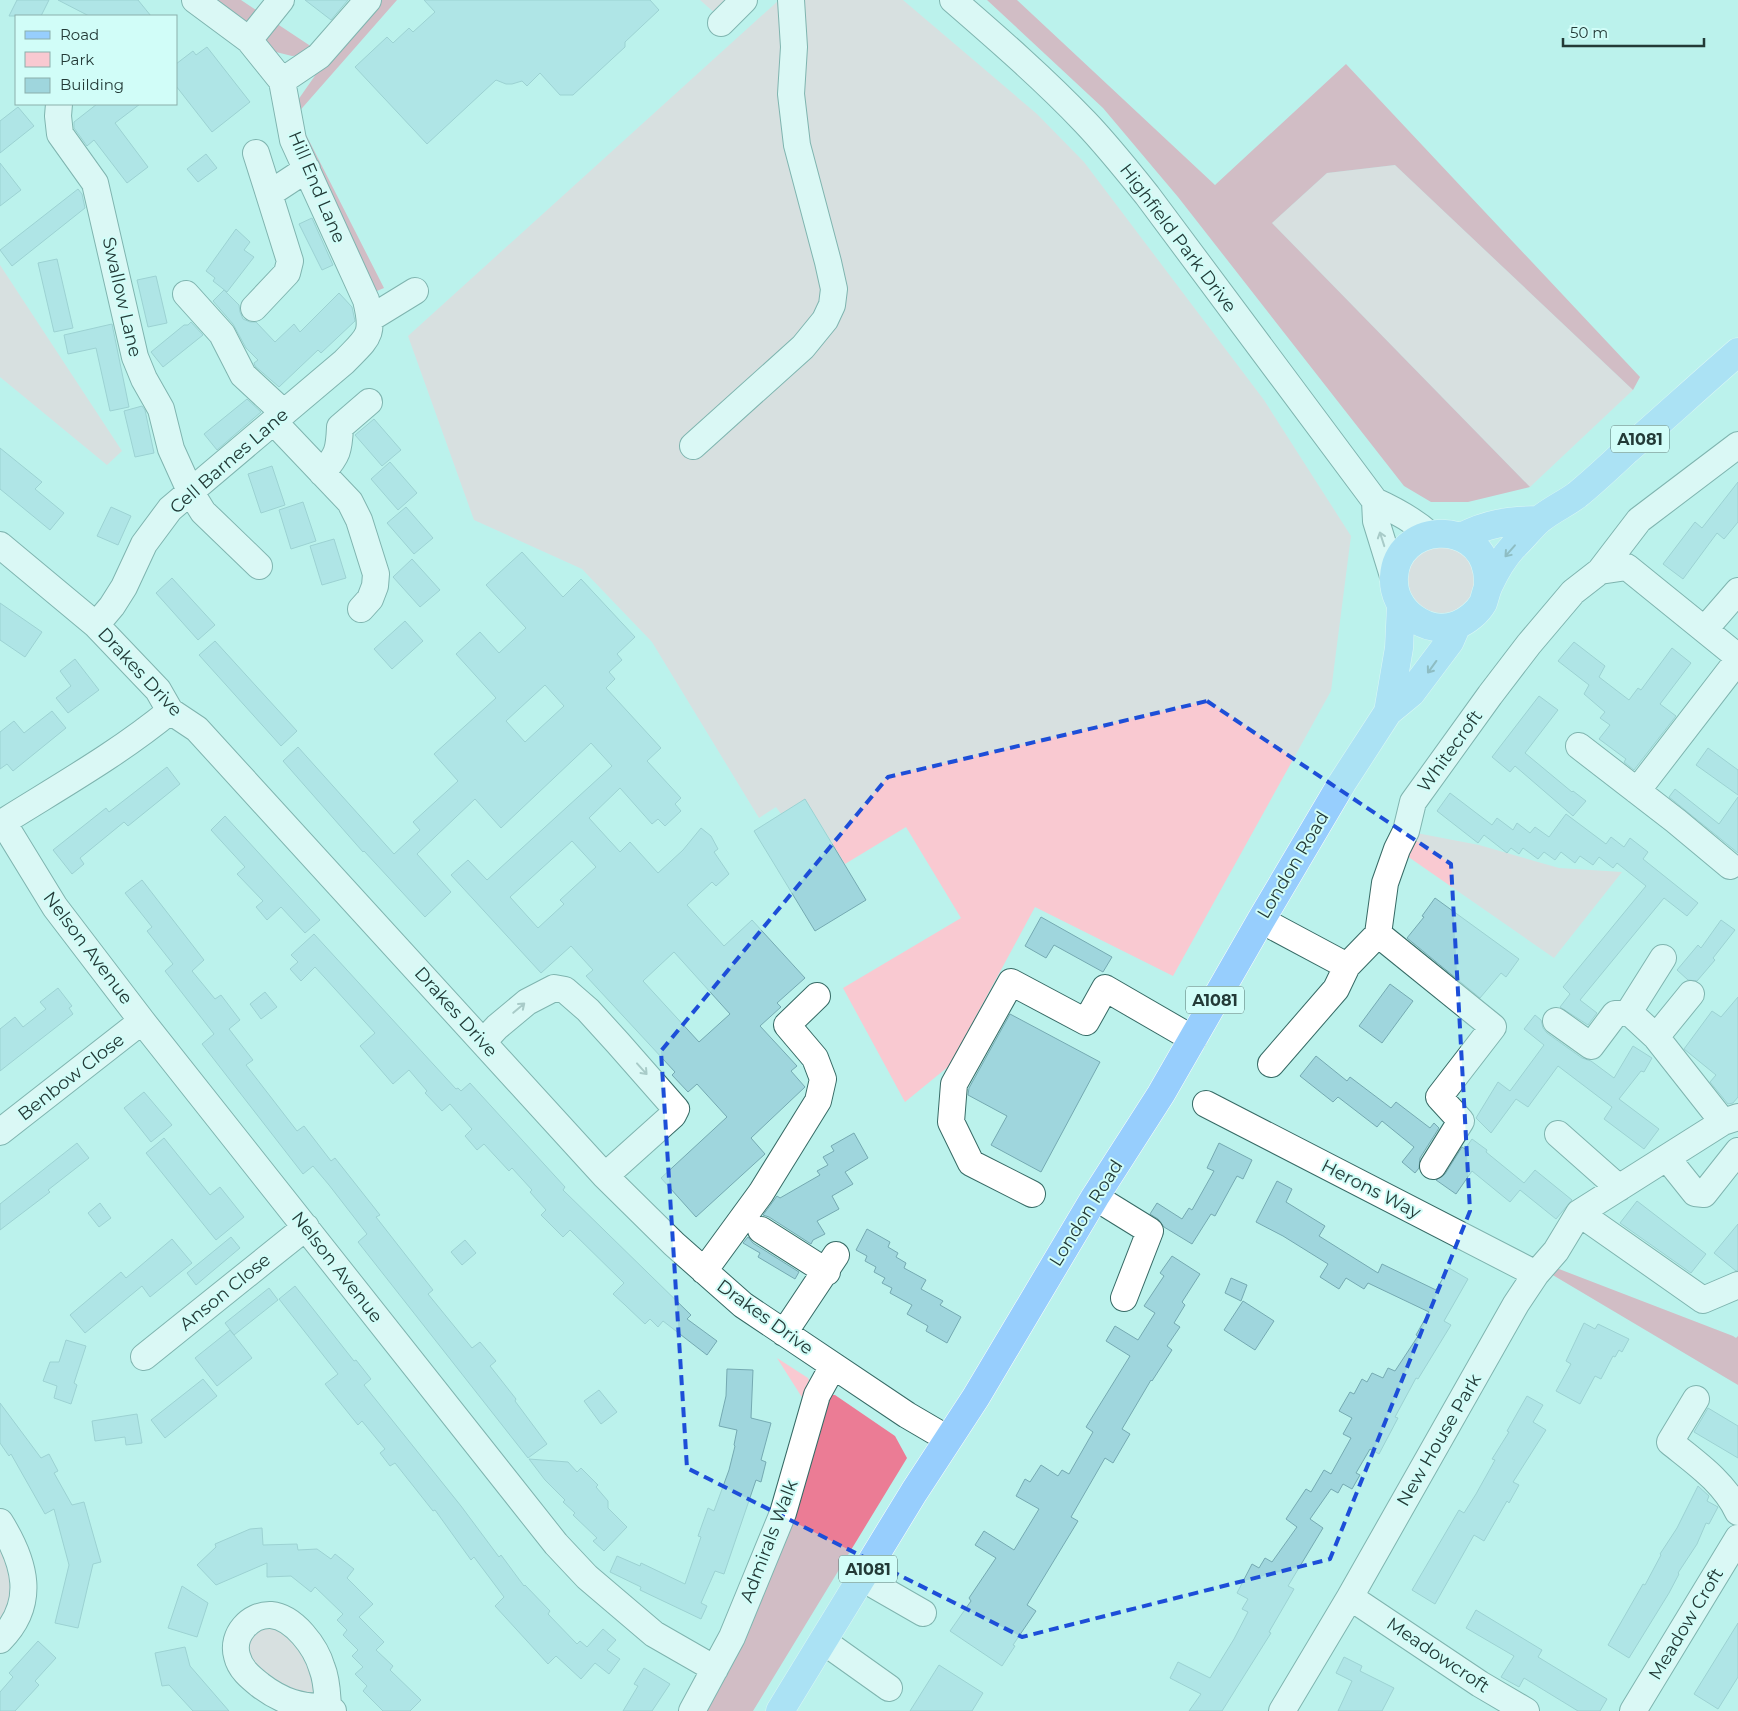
<svg xmlns="http://www.w3.org/2000/svg" width="1738" height="1711" font-family="Montserrat,sans-serif">
<rect width="100%" height="100%" fill="#bbf2ec"/>
<path fill="#f9c9d1" d="M700 0H732L717 15Z
M779 0H903L1037 114 1084 162 1264 400 1351 536 1331 691 1173 976 1035 907 949 1066 905 1102 843 988 961 918 906 827 845 864 805 799 781 814 776 807 759 818 652 642 582 569 474 520 408 336Z
M1395 165 1633 390 1530 487 1272 223 1327 173Z
M0 265 122 451 107 465 0 377Z
M1408 579a34 34 0 1 1 68 0a34 34 0 1 1-68 0Z
M1406 831 1479 845 1559 868 1622 872 1554 958 1397 849Z
M777 1358 808 1378 811 1384 803 1399Z
M0 1535 15 1597 0 1628Z
M272 1622 302 1645 318 1691 306 1698 250 1667 245 1637Z"/>
<path fill="#eb7c95" d="M214 0H241L315 49 304 55 292 56 276 52Z
M379 0H397L296 115 384 288 372 293 291 110 321 67Z
M987 0H1017L1215 185 1346 64 1640 377 1633 390 1395 165 1327 173 1272 223 1530 487 1468 502H1431L1404 486 1178 197 1103 108Z
M1546 1264 1733 1336 1736 1338 1738 1336V1385L1551 1274Z
M823 1395H835L895 1436 907 1458 753 1711H703Z"/>
<path fill="#9fd6dd" stroke="#75aab2" fill-rule="evenodd" d="M17 0H49L41 16H9Z
M58 0H138L151 16H89Z
M305 0H348L331 20Z
M424 0H650L659 10 625 42V47L573 95H560L540 73 527 86 522 81 512 84H506L496 80 427 144 355 67 387 37 393 43 409 28 413 32 435 12Z
M207 47 250 102 212 132 176 86V64L193 51 196 55Z
M97 104H140L115 123 148 167 127 183 94 140 87 146 74 128V122Z
M18 107 34 126 0 153V121Z
M206 154 217 168 198 182 187 169Z
M0 163 21 190 0 206Z
M78 189 82 194 85 208 12 266 0 250Z
M312 218 333 265 322 270 299 224Z
M236 229 250 242 244 250 254 257 227 292 213 281 215 278 206 271Z
M57 259 73 328 54 332 38 263Z
M156 276 167 323 148 327 137 280Z
M224 290 239 305 240 312 243 319 250 322H256L275 342 294 324 300 332 339 293 352 307 355 321 321 353 318 350 279 387 255 366 254 363 258 360 246 348 233 324 213 301Z
M191 322 203 335 163 367 151 352 184 325H188Z
M112 324 129 407 110 411 96 348 68 354 64 335Z
M247 399 261 412 217 450 204 434Z
M142 406 145 410 154 453 135 457 124 411Z
M374 419 401 450 382 466 355 435Z
M0 448 42 482 35 489 64 513 50 530 0 489Z
M390 462 417 493 398 510 371 479Z
M272 466 285 505 261 513 248 474Z
M1738 482V522L1724 539 1717 533 1683 579 1663 564 1695 522 1702 528Z
M303 502 316 541 291 549 279 510Z
M111 507 131 516 118 545 97 536Z
M406 507 433 538 414 554 387 523Z
M334 539 346 578 322 585 310 546Z
M522 552 563 597 581 579 635 637 617 654 622 660 609 672 615 679 606 688 661 748 647 761 681 798 675 804 681 811 665 826 658 819 652 824 620 788 589 818 620 852 630 842 658 873 683 850 701 828 711 836 718 849 714 852 729 874 716 886 712 882 687 905 724 946 752 920 805 978 777 1003 781 1007 760 1026 797 1066 791 1071 805 1087 751 1138 765 1154 696 1217 661 1178 727 1117 697 1084 688 1092 672 1075 675 1072 586 976 593 970 571 946 541 973 451 875 468 860 487 880 612 766 591 743 501 828 475 799 417 854 451 892 425 917 364 851 363 852 283 761 298 747 394 854 420 830 413 822 458 781 434 754 496 698 456 654 480 632 499 653 526 628 486 585ZM545 685 564 706 525 742 506 721ZM572 841 596 867 560 900 564 904 538 928 510 897ZM674 952 730 1014 699 1042 643 981Z
M412 559 440 590 420 607 393 577Z
M172 578 215 625 198 640 156 593Z
M0 603 42 632 25 657 0 640Z
M405 621 423 641 392 669 374 649Z
M215 641 297 731 281 746 199 655Z
M1574 642 1605 666 1599 677 1629 700 1638 688 1641 690 1672 648 1691 663 1660 704 1676 716 1634 770 1624 762 1626 759 1599 739 1610 725 1600 718 1605 712 1584 694 1589 685 1558 661Z
M75 659 99 690 68 713 56 698 71 686 60 671Z
M1539 696 1558 710 1525 753 1572 792 1573 791 1586 801 1573 816 1515 766 1510 772 1492 757Z
M52 711 66 728 13 771 7 764 0 769V732L14 721 24 733Z
M1708 748 1738 770V795L1696 765Z
M167 767 180 784 128 826 124 822 80 858 84 864 72 874 53 850 106 808 109 812Z
M1675 789 1719 824 1738 797V853L1669 797Z
M1450 793 1492 825 1497 818 1513 830 1517 823 1530 833 1535 827 1549 837 1566 814 1606 844 1611 837 1624 847 1630 838 1648 852 1643 859 1698 903 1687 916 1664 898 1580 1000 1597 1013 1588 1025 1560 1007 1570 994 1563 987 1646 886 1617 863 1613 868 1599 857 1593 865 1580 856 1575 863 1561 852 1555 860 1544 852 1538 859 1523 848 1519 854 1511 848 1507 853 1484 835 1478 843 1437 811Z
M805 799 866 900 815 931 754 831Z
M225 816 320 920 305 933 281 907 267 920 256 907 263 901 237 874 245 867 211 830Z
M142 880 204 960 192 971 215 999 221 995 240 1020 229 1029 253 1060 246 1065 297 1131 304 1126 331 1161 335 1158 380 1215 376 1217 433 1290 428 1294 472 1348 480 1342 496 1361 490 1366 516 1399 515 1401 547 1444 528 1458 358 1242 367 1234 329 1185 313 1166 303 1174 202 1044 214 1034 165 971 173 964 147 931 152 927 125 893Z
M1435 898 1519 959 1506 977 1501 973 1480 998 1407 938 1424 917 1422 916Z
M1041 917 1112 957 1103 972 1054 945 1046 958 1025 946Z
M1721 920 1735 930 1713 958 1715 960 1697 981 1688 980 1677 970 1698 945 1701 948Z
M314 934 456 1089 458 1088 461 1091 470 1083 565 1187 563 1190 691 1315 687 1319 717 1341 707 1355 663 1321 658 1327 650 1319 645 1324 625 1305 613 1294 624 1283 570 1230 563 1237 541 1215 546 1210 530 1192 532 1190 512 1168 509 1171 484 1144 477 1150 465 1136 472 1129 450 1104 442 1111 425 1093 427 1091 409 1070 393 1084 360 1046 375 1033 315 967 301 981 290 969 298 962 291 955Z
M1390 984 1413 1001 1382 1043 1359 1026Z
M58 988 72 1006 69 1008 73 1014 0 1071V1029L15 1017 23 1027 46 1009 40 1002Z
M265 992 277 1007 261 1019 250 1004Z
M1738 997V1097L1733 1103 1728 1104 1710 1082 1716 1075 1684 1049 1712 1011 1721 1017Z
M1010 1014 1100 1062 1041 1172 991 1145 1007 1116 968 1095 969 1088Z
M1535 1015 1541 1020 1543 1028 1547 1033 1582 1058 1591 1061 1614 1078 1633 1046 1652 1058 1644 1072 1641 1071 1619 1099 1659 1129 1644 1149 1604 1119 1612 1107 1558 1066 1528 1107 1516 1099 1491 1133 1476 1118 1498 1082 1510 1091 1544 1045 1524 1029Z
M1316 1056 1347 1081 1350 1077 1391 1108 1396 1102 1430 1128 1434 1123 1439 1128 1420 1158 1419 1168 1415 1173 1402 1162 1414 1147 1382 1121 1377 1127 1338 1097 1333 1102 1300 1076Z
M144 1092 172 1125 151 1142 124 1108Z
M854 1133 868 1158 845 1172 853 1184 832 1196 839 1209 817 1221 825 1234 813 1240 811 1244 769 1217 763 1215 777 1196 780 1198 820 1175 817 1171 828 1165 823 1157 834 1151 831 1146Z
M164 1138 210 1195 220 1187 244 1217 216 1240 146 1153Z
M1472 1139 1487 1150 1486 1152 1524 1183 1535 1170 1572 1200 1556 1219 1520 1190 1510 1202 1472 1171 1456 1194 1436 1180 1445 1174 1462 1147 1465 1149Z
M77 1143 89 1158 48 1190 50 1192 0 1230V1204Z
M1219 1143 1252 1160 1243 1179 1237 1176 1215 1216 1211 1214 1192 1244 1164 1227 1158 1219 1150 1214 1157 1203 1182 1219 1189 1208 1192 1210 1214 1171 1207 1168Z
M1277 1181 1292 1189 1286 1202 1325 1226 1319 1236 1378 1273 1382 1264 1436 1290 1449 1268 1468 1279 1444 1321 1451 1325 1418 1379 1416 1378 1395 1417 1398 1418 1379 1454 1370 1449 1356 1473 1360 1475 1352 1489 1343 1484 1338 1493 1331 1489 1310 1519 1323 1528 1288 1586 1294 1589 1269 1632 1271 1633 1222 1711H1189L1201 1694 1170 1678 1178 1662 1210 1678 1234 1639 1248 1612 1242 1609 1248 1599 1237 1593 1252 1564 1259 1568 1265 1558 1272 1562 1297 1527 1286 1519 1306 1489 1311 1492 1324 1470 1331 1474 1351 1438 1343 1434 1352 1418 1339 1411 1350 1392 1354 1394 1362 1379 1367 1382 1372 1373 1383 1378 1388 1368 1395 1371 1418 1336 1416 1335 1429 1312 1368 1283 1364 1289 1346 1278 1339 1289 1320 1277 1328 1264 1283 1236 1256 1222Z
M1637 1201 1706 1254 1691 1273 1620 1223Z
M100 1203 111 1218 99 1227 88 1213Z
M1738 1224V1270L1736 1271 1714 1253Z
M867 1229 890 1242 888 1247 898 1253 896 1257 906 1263 904 1268 926 1280 921 1289 943 1301 940 1305 961 1317 947 1343 926 1331 928 1326 907 1314 912 1305 890 1293 892 1288 882 1283 885 1278 874 1272 876 1267 865 1261 867 1256 856 1250Z
M231 1237 240 1248 196 1285 187 1273Z
M748 1237 753 1243 799 1272 795 1279 758 1257 760 1253 743 1243Z
M172 1239 192 1263 150 1297 142 1286 85 1333 70 1315 121 1272 126 1278Z
M465 1240 476 1253 462 1265 451 1252Z
M1172 1256 1200 1274 1182 1302 1185 1305 1174 1323 1180 1327 1167 1346 1172 1350 1152 1381 1151 1380 1122 1429 1130 1434 1113 1463 1105 1458 1071 1517 1078 1521 1027 1605 1036 1611 1013 1645 1015 1646 1002 1666 950 1631 971 1601 969 1598 996 1558 975 1545 984 1531 1014 1550 1039 1509 1016 1496 1025 1479 1030 1482 1041 1465 1058 1476 1062 1470 1069 1474 1093 1432 1086 1427 1130 1356 1106 1341 1115 1326 1138 1340 1155 1313 1144 1306 1164 1276 1160 1273Z
M1231 1278 1247 1285 1241 1301 1225 1293Z
M295 1286 354 1361 356 1360 371 1379 364 1385 461 1506 499 1557 501 1555 524 1586 525 1585 550 1611 548 1614 577 1644 580 1641 587 1647 603 1629 616 1640 607 1650 620 1659 609 1674 595 1663 581 1679 556 1656 548 1664 495 1606 504 1597 474 1557 471 1560 435 1510 433 1511 395 1463 390 1466 380 1453 385 1449 362 1421 358 1425 325 1384 338 1374 279 1299Z
M269 1288 278 1300 234 1335 225 1323Z
M1243 1301 1274 1321 1255 1350 1224 1330Z
M1584 1323 1595 1329 1598 1324 1629 1339 1622 1352 1619 1350 1615 1357 1613 1356 1601 1379 1595 1376 1580 1404 1556 1391 1571 1364 1566 1361Z
M230 1330 252 1358 217 1386 195 1358Z
M66 1340 86 1346 74 1383 77 1385 71 1404 54 1398 57 1386 43 1381 50 1362H59Z
M727 1369 753 1370 751 1418 771 1423 761 1460 766 1462 761 1482 756 1480 724 1574 715 1571 701 1603 707 1606 701 1619 640 1590 641 1587 610 1572 617 1556 640 1566 641 1563 685 1584 701 1537 698 1536 708 1508 714 1511 729 1470 735 1446 734 1445 737 1430 719 1426 726 1396Z
M203 1379 217 1396 165 1438 151 1420Z
M599 1390 617 1412 601 1424 584 1401Z
M1527 1396 1543 1405 1533 1422 1546 1430 1513 1482 1519 1485 1509 1503 1507 1501 1484 1541 1474 1535 1435 1604 1412 1590 1459 1510 1464 1513 1476 1494 1495 1460 1492 1459 1509 1432 1507 1431Z
M0 1403 41 1458 49 1454 58 1471 54 1473 72 1505 84 1502 101 1562 93 1564 78 1628 55 1623 69 1565 54 1509 45 1514 11 1454 9 1456 0 1443Z
M1708 1408 1738 1426V1458L1694 1432Z
M137 1414 142 1443 126 1445 125 1437 95 1441 92 1421Z
M529 1459 568 1462 577 1472 581 1468 598 1485 596 1487 608 1501V1508L627 1527 604 1551 593 1541 597 1538 573 1515 575 1513 563 1502 565 1500 545 1480Z
M1698 1486 1709 1496 1707 1501 1718 1507 1709 1524 1706 1523 1697 1544 1678 1573 1679 1574 1669 1593 1629 1658 1608 1645 1643 1584 1645 1585 1661 1555 1660 1554 1677 1528Z
M262 1528 263 1545 297 1544 298 1550 317 1549 331 1559 335 1554 354 1569 347 1578 373 1604 359 1617 384 1642 376 1650 393 1666 390 1670 421 1700 410 1711H383L363 1691 367 1686 355 1674 363 1667 352 1656 358 1650 343 1635 347 1630 337 1620 343 1614 315 1587 311 1592 291 1576 267 1577V1563L216 1585 197 1565 216 1547 215 1544 250 1529Z
M182 1586 208 1603 197 1637 168 1628Z
M1476 1610 1542 1650 1538 1657 1607 1699 1600 1711H1578L1524 1678 1519 1687 1501 1677 1514 1656 1466 1628Z
M1738 1623V1677L1718 1709 1694 1694Z
M38 1641 56 1658 35 1681 39 1685 15 1711H0V1692L13 1677 9 1673Z
M185 1647 190 1666 229 1711H193L169 1685 162 1686 155 1653Z
M1344 1657 1362 1666 1360 1671 1394 1688 1382 1711H1338L1352 1681 1336 1673Z
M939 1665 983 1693 972 1711H910Z
M644 1668 670 1684 652 1711H623L638 1686 634 1684Z"/>
<g fill="none" stroke-linecap="round" stroke-linejoin="round">
<g stroke="#366a65" stroke-width="28">
<path id="minor" d="M953 0C998 39 1044 79 1085 122 1107 145 1127 170 1147 195L1375 501C1395 510 1413 520 1429 534
M721 23 744 0
M249 40 281 0
M282 81 319 56 368 0
M59 104 58 116 60 134 95 183 135 357 144 379 161 409 171 449 190 491 203 512 259 566
M256 153 269 194
M186 294 222 334 243 375 284 413
M254 308 287 273 290 261 269 194 307 169
M371 318 415 291
M274 422 350 502 359 520 376 574 375 586 370 599 361 609
M693 446 803 347 825 320 832 305 834 289 828 262 797 145 791 94 794 47 791 0
M322 473C338 455 339 450 340 427L369 402
M1375 501 1376 521 1393 576
M0 545 96 625 158 690 170 711 197 729 605 1176 674 1244 743 1305 907 1415 948 1439
M1600 571 1639 520 1738 445
M96 625 112 606 124 587 144 544 170 509 344 362C368 337 375 336 366 300L293 140 282 81 249 40 195 0
M1705 629 1738 591
M1579 746 1676 821 1730 866
M1637 791 1738 660
M3 822 55 907 142 1021 556 1544 587 1577 654 1634 715 1669
M0 824C57 788 118 754 170 711
M1261 920 1347 966 1378 934 1385 883 1397 849 1406 831 1413 802 1490 695 1529 644 1573 592 1600 571 1627 567 1738 657
M1378 934 1493 1027 1439 1097 1461 1121 1433 1166
M1663 958 1629 1012 1656 1037 1723 1122
M1556 1021 1591 1046 1615 1014 1629 1012
M1656 1037 1691 994
M483 1042 497 1027 527 1002 554 988 565 990 588 1010 618 1043 676 1109 673 1115 605 1176
M1271 1064 1336 989 1347 966
M1206 1104 1536 1274
M0 1132 142 1021
M1558 1134 1619 1188
M1667 1158 1695 1193 1704 1194 1738 1151
M1032 1194 971 1163 951 1122 954 1084 1011 982 1086 1022 1105 988 1193 1039
M1095 1197 1150 1231 1124 1298
M1579 1213 1703 1300 1738 1285
M761 1230 827 1272
M704 1271 761 1193 818 1101 823 1079 815 1058 787 1025 817 996
M784 1333 836 1255
M144 1357 306 1227
M1696 1399 1670 1442C1696 1463 1724 1482 1738 1512
M0 1522C25 1562 37 1603 0 1640
M862 1578 923 1613
M1350 1597 1480 1684 1526 1711
M823 1641 889 1688
M328 1706C302 1709 281 1701 260 1685 250 1677 240 1669 237 1656 231 1635 250 1614 271 1615 294 1617 316 1647 322 1668 327 1680 327 1693 328 1706L333 1711
M692 1711 732 1637 783 1513 817 1395 833 1366
M1282 1711 1350 1597 1516 1304 1536 1274 1556 1251 1579 1213 1723 1122 1738 1117
M1633 1711 1738 1538"/>
</g>
<g stroke="#fff" stroke-width="29">
<path id="major" d="M1461 537C1488 523 1507 521 1538 520
M1488 586C1488 581 1488 576 1487 571 1478 518 1397 523 1394 577 1392 610 1426 636 1457 625 1467 621 1478 612 1483 603 1485 598 1486 591 1489 585 1495 572 1503 558 1513 547 1522 539 1530 528 1539 520 1551 510 1565 504 1577 495 1593 482 1609 467 1625 452 1663 419 1700 385 1738 352
M1388 712 1399 648 1401 606
M780 1711 914 1492 976 1397 1095 1197 1161 1094 1261 920 1342 783 1388 712 1411 693 1450 641 1457 625"/>
</g>
<use href="#minor" stroke="#fff" stroke-width="26"/>
<use href="#major" stroke="#97cefd" stroke-width="28"/>
</g>
<defs><path id="oneway-shaft" d="M-6 0H5M1.5-3L5.5 0L1.5 3" fill="none" stroke-width="1.6" stroke-linecap="round" stroke-linejoin="round" transform="scale(1.25)"/></defs>
<g stroke="#919c9b">
<use href="#oneway-shaft" transform="translate(1382 539) rotate(-108)"/>
<use href="#oneway-shaft" transform="translate(519 1008) rotate(-40)"/>
<use href="#oneway-shaft" transform="translate(642 1069) rotate(48)"/>
</g>
<g stroke="#577d90">
<use href="#oneway-shaft" transform="translate(1510 551) rotate(131)"/>
<use href="#oneway-shaft" transform="translate(1432 667) rotate(126)"/>
</g>
<path d="M0 0H1738V1711H0ZM1207 701 1451 864 1470 1211 1330 1559 1022 1637 687 1468 661 1051 888 777Z" fill="#bbf2ec" fill-opacity=".55" fill-rule="evenodd"/>
<path fill="none" stroke="#1d4ed8" stroke-width="4" stroke-dasharray="10 6" stroke-linejoin="round" d="M1207 701 1451 864 1470 1211 1330 1559 1022 1637 687 1468 661 1051 888 777Z"/>
<g text-anchor="middle" stroke-width="4" stroke-linejoin="round" paint-order="stroke">
<g fill="#d1fdf8" stroke="#577471" stroke-width="1">
<rect x="1611" y="425.5" width="58" height="27" rx="4"/>
<rect x="1186" y="986.5" width="58" height="27" rx="4"/>
<rect x="839" y="1555.5" width="58" height="27" rx="4"/>
</g>
<g font-size="16" font-weight="bold" fill="#233a37">
<text x="1640" y="445">A1081</text>
<text x="1215" y="1006">A1081</text>
<text x="868" y="1575">A1081</text>
</g>
<g font-size="18" fill="#233a37" stroke="#d1fdf8">
<text transform="translate(317 187) rotate(67)" y="6">Hill End Lane</text>
<text transform="translate(1178 238) rotate(53)" y="6">Highfield Park Drive</text>
<text transform="translate(122 297) rotate(77)" y="6">Swallow Lane</text>
<text transform="translate(229 461) rotate(-41)" y="6">Cell Barnes Lane</text>
<text transform="translate(140 672) rotate(47)" y="6">Drakes Drive</text>
<text transform="translate(1450 751) rotate(-54)" y="6">Whitecroft</text>
<text transform="translate(1293 865) rotate(-59)" y="6">London Road</text>
<text transform="translate(88 948) rotate(53)" y="6">Nelson Avenue</text>
<text transform="translate(456 1012) rotate(48)" y="6">Drakes Drive</text>
<text transform="translate(71 1077) rotate(-38)" y="6">Benbow Close</text>
<text transform="translate(1371 1189) rotate(27)" y="6">Herons Way</text>
<text transform="translate(1086 1213) rotate(-58)" y="6">London Road</text>
<text transform="translate(337 1267) rotate(52)" y="6">Nelson Avenue</text>
<text transform="translate(225 1292) rotate(-39)" y="6">Anson Close</text>
<text transform="translate(765 1317) rotate(36)" y="6">Drakes Drive</text>
<text transform="translate(1439 1440) rotate(-60)" y="6">New House Park</text>
<text transform="translate(769 1541) rotate(-69)" y="6">Admirals Walk</text>
<text transform="translate(1686 1624) rotate(-59)" y="6">Meadow Croft</text>
<text transform="translate(1438 1655) rotate(34)" y="6">Meadowcroft</text>
</g>
</g>
<rect x="15" y="15" width="162" height="90" fill="#d1fdf8" stroke="#8bafab"/>
<rect x="25" y="31" width="25" height="8" fill="#97cefd" stroke="#8bafab"/>
<text x="60" y="40" font-size="15" fill="#233a37">Road</text>
<rect x="25" y="52" width="25" height="15" fill="#f9c9d1" stroke="#8bafab"/>
<text x="60" y="65" font-size="15" fill="#233a37">Park</text>
<rect x="25" y="78" width="25" height="15" fill="#9fd6dd" stroke="#8bafab"/>
<text x="60" y="90" font-size="15" fill="#233a37">Building</text>
<path d="M1563 38v8h141v-8" fill="none" stroke="#233a37" stroke-width="2.5"/>
<text x="1570" y="38" font-size="15" fill="#233a37" stroke="#d1fdf8" stroke-width="4" paint-order="stroke">50 m</text>
</svg>
